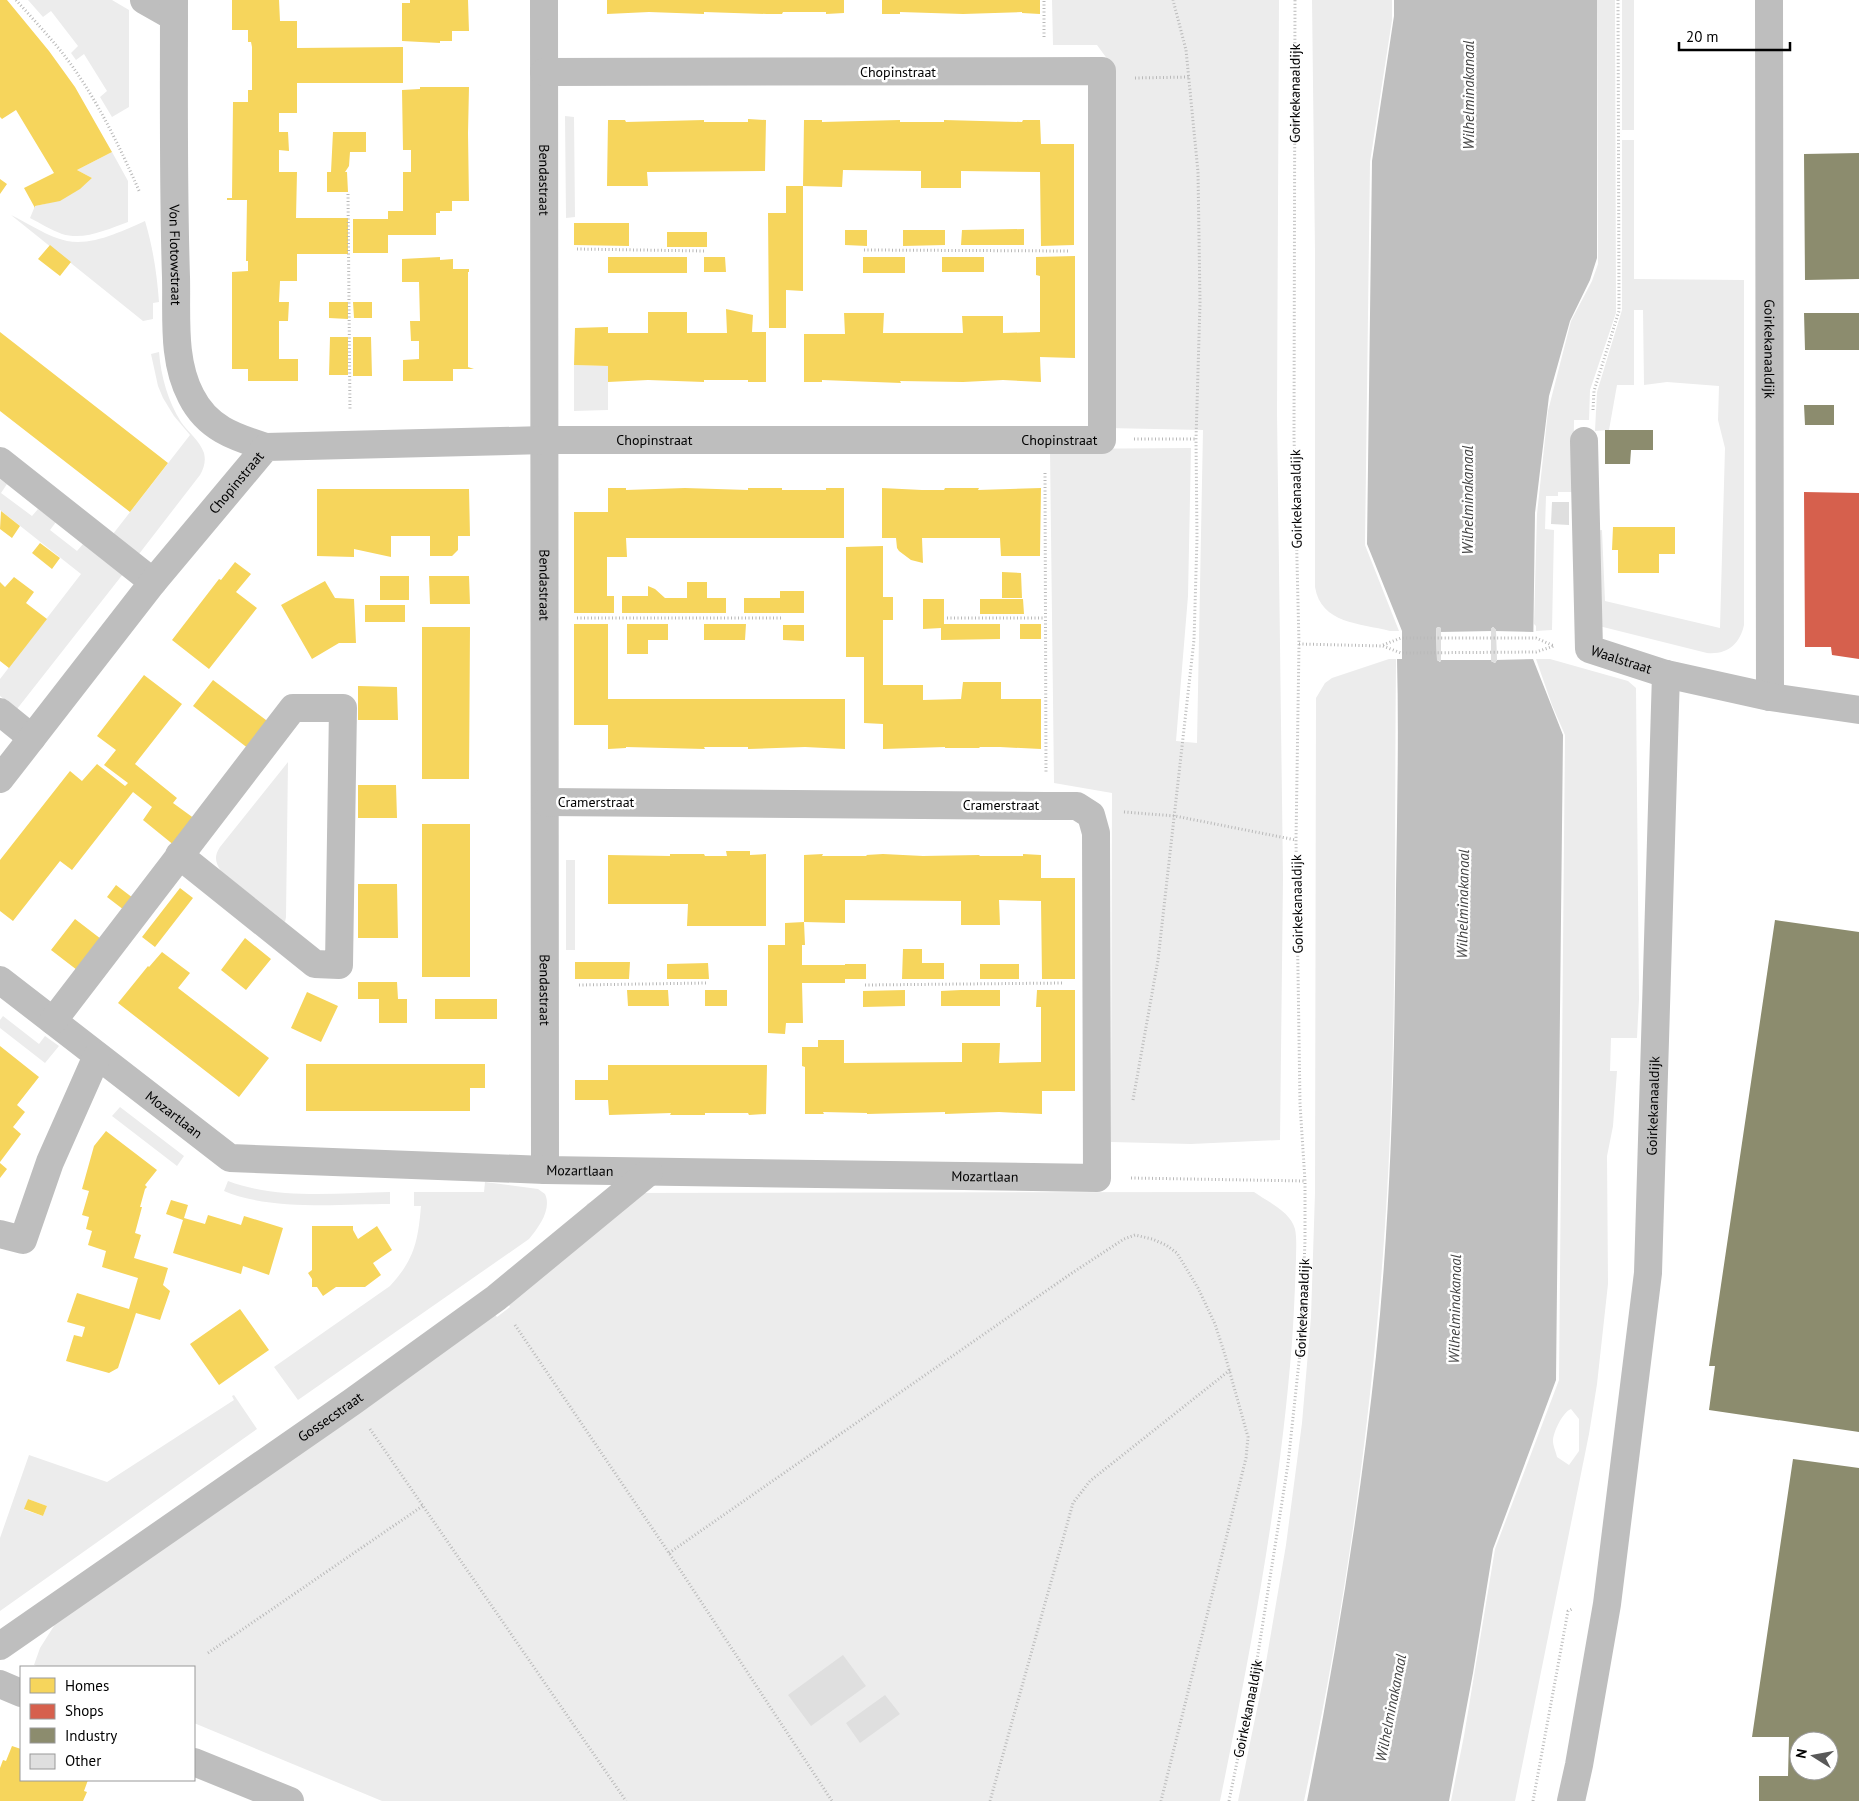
<svg xmlns="http://www.w3.org/2000/svg" width="1859" height="1801" font-family="'PT Sans',sans-serif">
<rect width="100%" height="100%" fill="#fff"/>
<path fill="#ececec" fill-rule="evenodd" d="M28 0H112L129 10V107L112 117 100 97 107 91 84 54 76 60 71 53 78 46 51 11 43 17Z
M1052 0H1279L1277 413 1283 877 1280 1140 1191 1144 1111 1142 1112 793 1054 783 1050 449 1191 448 1188 596 1176 741 1197 743 1203 430 1108 428V60L1097 45H1053Z
M1312 0H1392V20L1370 162 1365 545 1399 631H1390C1360 623 1321 624 1315 587V252Z
M1597 0H1615L1616 313 1590 390 1589 420H1574L1573 492H1558V496H1546L1545 529 1554 530 1552 630 1536 631V626L1534 624 1537 514 1548 411 1571 321 1592 281 1598 264Z
M1622 0H1634V130H1622Z
M565 116 574 117 575 217 566 218Z
M1622 140H1634V279L1744 280V625C1740 644 1727 655 1707 653L1599 626 1593 531 1602 530 1605 601 1720 628 1725 448 1718 420 1719 386 1667 382 1644 385 1643 310H1634V385H1617L1609 430 1595 431 1597 392 1622 310Z
M112 152 128 181V222C108 229 84 241 62 234 51 230 40 223 30 218L35 206C58 202 75 194 92 178L77 170Z
M11 215C28 223 48 237 67 241 93 246 122 231 145 221 153 248 157 274 159 302L153 303V319L143 321Z
M159 352C161 377 168 401 181 422 188 432 200 441 204 453 206 461 204 468 200 475L139 554 113 534 190 435 174 416 163 398 158 386 151 354Z
M574 365 608 366V410L574 411Z
M0 479 7 484 1 493 32 516 38 509 56 522 50 530 77 551 83 544 123 574 17 709 0 696V679L81 574 0 510Z
M1389 659H1396V661C1394 859 1398 1057 1383 1254 1369 1438 1343 1621 1304 1801H1238L1263 1680 1286 1545 1302 1423 1311 1317 1315 1193 1316 698 1325 683 1332 678Z
M1536 659H1550L1628 681 1636 688 1639 999 1637 1038H1611L1610 1071H1617L1613 1126 1607 1156 1608 1284 1597 1384 1589 1434 1515 1801H1451L1464 1736 1495 1549 1559 1380 1565 735 1552 705ZM1571 1409 1579 1419V1451L1569 1465 1557 1457C1556 1452 1553 1446 1553 1441 1553 1432 1563 1412 1571 1409Z
M288 762 286 917 285 922 221 871C215 862 214 856 220 847Z
M566 860H575V950H566Z
M3 1016 39 1044 45 1036 59 1046 45 1063 0 1028V1020Z
M120 1107 184 1156 177 1166 112 1116Z
M228 1181C279 1200 337 1193 390 1192V1204C341 1204 270 1211 224 1191Z
M485 1182 538 1189 545 1194C552 1209 539 1227 529 1239L298 1400 274 1367 390 1286C414 1260 418 1242 421 1206H414V1192H484Z
M1254 1192C1268 1202 1290 1211 1295 1229 1297 1239 1296 1250 1296 1259 1295 1287 1294 1315 1292 1342 1280 1497 1251 1649 1220 1801H382L194 1723V1667H40L34 1665 40 1648 59 1618 493 1312 497 1317 510 1307 507 1301 583 1220 587 1204 608 1193Z
M234 1395 257 1429 0 1611V1538L29 1455 107 1482 234 1400 232 1396ZM28 1499 47 1506 43 1516 25 1510Z"/>
<path fill="#bfbfbf" fill-rule="evenodd" d="M1394 0H1597V258L1590 280 1570 321 1549 396 1535 513 1533 659 1563 735 1556 1380 1493 1549 1473 1673 1449 1801H1307C1336 1654 1360 1506 1376 1356 1392 1201 1395 1046 1396 890 1397 813 1399 736 1397 659H1402V631L1367 544 1372 161 1394 16ZM1438 627 1441 628 1440 662 1437 660 1436 629ZM1493 627 1496 630 1497 660 1495 663 1491 661V629Z"/>
<path fill="#fff" d="M1493 631V660H1440V632Z
M1494 631 1535 632 1536 659 1495 660Z"/>
<path fill="#f6d55c" d="M0 0H7L49 51 75 87 112 152 77 170 92 178 80 189 60 201 35 206V208L24 188 54 173 16 110 2 119 0 117Z
M232 0H279L280 21H297V48L403 47V83H297V113H279V132H288L289 151 279 150V172H297L296 218H348V254H297V281H280L279 302H289L288 321H279V359H298V381H248V369H232V272L248 271V261H246L247 200H227V198H232L233 102H248V90H252V47L251 42H248V30H232Z
M410 0H468L469 31H452V41H440V43L402 41V3H410Z
M607 0H844V13L826 14V12H783L782 14H767L704 12V14L649 12 607 14Z
M882 0H1040V14L1022 13V12L963 14 900 12V14H882Z
M420 87H469L468 133 469 201H452V211H440V213H436V235H388V253H353V219H388V211H403V172H411V150H403L402 90 420 89Z
M748 119 766 120 765 171 647 172 648 186H607L608 120H625L626 122 704 120V122H748Z
M804 120H822V122L900 120V122H944V120L1022 122 1023 120H1040L1041 144H1074V245L1041 246 1040 172 961 171V188H921V171L843 170 842 187 803 186V291L786 290V328H769L768 213H786V186H803Z
M333 132H366V152H350L349 166 345 172H347L348 192H327V172H331Z
M0 179 7 184 0 194Z
M574 223H629V246L574 245Z
M1024 229V245H961L962 230Z
M845 230H867V246L845 245Z
M903 230H945V245L903 246Z
M667 232H707V247H667Z
M50 245 71 262 60 276 38 259Z
M1075 256V358L1040 357 1041 382 1003 380 963 382 900 381 901 383 822 380V382H804V334H845L844 313H884L883 333H963L962 316H1003V333L1040 332V276L1036 275V257Z
M440 257V260L453 259V269H469V272H468V367L474 369H453V381H403V360L419 359V341H411L410 321H420L419 282H402V259Z
M608 257H687V273H608Z
M704 257H725L726 272H704Z
M863 257H905V273H863Z
M942 257H984V272H942Z
M329 302H348V319L329 318Z
M353 302H372V318H354Z
M726 309 753 315 752 332H766V382H748V380H704V382L648 380 608 382V366L574 365 575 328 608 327V333H648V312H687V333H727Z
M0 332 168 463 130 512 0 411Z
M330 337H348V375H329Z
M353 337H371L372 376H353Z
M608 488H626V490L685 488 748 490V488H782V490H826V488H844V538H626L627 557H607V596H614V613H574V512H608Z
M882 488 922 490H944L945 488H979L978 490 1041 488 1040 556H1001L1000 538H922L923 563 911 560 899 551 897 548 896 538H882Z
M317 489H469L470 536H458V550L452 556H430V536H391V557L354 549V557L317 556Z
M1 511 20 526 12 538 0 529Z
M1613 527H1675V554H1659V573H1618V550H1612Z
M40 543 60 558 52 569 32 553Z
M883 546V597H893V620H883V685H923V700L961 699 963 682H1001V699H1041V749L1000 747H979L980 748H945V747L883 749V724L864 723V657H846V547Z
M235 562 251 574 236 592 257 608 209 669 172 640 219 579 221 580Z
M1002 572 1021 573 1022 598H1002Z
M380 576H409V600H380Z
M429 576H469L470 604H430Z
M14 577 34 592 26 603 47 619 9 668 0 661V582L5 587Z
M325 581 335 598 354 599 356 643H339L312 659 281 605Z
M687 582H707V598H726V613H622V596H648V586L655 589 665 598H687Z
M780 591H804V613H744V598H780Z
M923 599H944V624H1000V639L941 640V628L923 629Z
M980 599H1023L1024 614H980Z
M365 605H405V622H365Z
M574 624H608V699H845V749L805 747 748 749V747H704L705 749 626 747V748L608 749V725H574Z
M627 624H668V640H648V654H627Z
M704 624H746L745 640H704Z
M1020 624H1041V639H1020Z
M783 625H804V641L783 640Z
M422 627H470L469 779H422Z
M144 675 182 704 135 764 177 798 173 803 195 819 175 846 143 820 152 807 133 792 72 870 60 861 13 921 0 911V860L70 771 82 781 97 764 125 786 128 783 104 765 116 750 97 736Z
M213 680 270 723 249 749 193 706Z
M358 686 397 687 398 720H358Z
M358 785H396L397 818H358Z
M422 824H470V977H422Z
M726 851H750V855L766 854V926H687L688 904H608V855L670 856V854H704L705 856H727Z
M823 854 822 856H867L866 855 883 854 923 856 979 855 980 856H1023V854L1041 855V878H1075V979H1042L1041 901 999 900 1000 925H961V901L845 900V923L804 922 805 945H802V965H845V964H866V979H845V983H802L803 1023H786L785 1034 768 1033V945H785V923L804 922V855Z
M358 884H397L398 938H358Z
M116 885 133 898 124 910 107 897Z
M180 888 193 898 155 947 142 937Z
M75 919 101 939 77 970 51 950Z
M245 938 271 959 246 990 221 970Z
M903 949H922V963H944V979H902Z
M162 952 190 973 178 988 269 1058 239 1097 118 1003 148 966 149 967Z
M575 962H630L629 979H575Z
M708 963 709 979H667V964Z
M980 964H1019V979H980Z
M358 982H397L398 999H407V1023H379V999H358Z
M627 990H668L669 1006H628Z
M705 990H727V1006H705Z
M905 990V1006L863 1007V991Z
M961 990H1000V1006H941V991Z
M1037 990H1075V1091H1042V1114L999 1112 945 1114V1112L867 1114V1113L823 1112 824 1114H805V1067L802 1066V1047H818V1040H844V1063L962 1062V1043H1000L999 1063 1041 1062V1007H1036Z
M307 992 338 1006 321 1042 291 1028Z
M435 999H497V1019H435Z
M0 1046 39 1077 17 1105 25 1112 13 1127 21 1134 0 1162Z
M306 1064H485V1088H470V1111H306Z
M608 1065H767L766 1114 749 1115 748 1113H705V1115H670L671 1113 609 1115 608 1100H575V1080H608Z
M106 1131 157 1170 145 1185 147 1187 145 1189 140 1207H142L135 1233 141 1235 134 1258 168 1268 163 1285 170 1291 160 1320 136 1313 118 1368 109 1373 66 1361 74 1335 82 1337 85 1327 67 1322 77 1293 129 1309 138 1278 102 1267 106 1251 88 1245 92 1231 86 1229 89 1217 82 1215 89 1191 82 1189 94 1146Z
M0 1163 7 1169 0 1178Z
M171 1200 188 1205 184 1218 205 1224 208 1215 241 1225 244 1216 283 1228 269 1275 243 1266 241 1274 173 1253 183 1220 166 1214Z
M312 1226H353V1230L358 1239 377 1226 392 1250 373 1263 381 1275 365 1287H336L323 1296 317 1287H312V1279L308 1273 312 1270Z
M240 1309 269 1350 219 1385 190 1344Z
M28 1499 47 1506 43 1516 24 1509Z
M12 1746 21 1749V1780H88L84 1791 87 1792 83 1801H0V1768L3 1760 6 1761Z"/>
<path fill="#d6604d" d="M1804 492 1859 493V659L1832 655 1831 647H1805Z"/>
<path fill="#8c8c6e" fill-rule="evenodd" d="M1859 153V279L1805 280 1804 154Z
M1804 313H1859V350H1805Z
M1804 405H1834V425H1805Z
M1605 430H1653V450H1631L1630 464H1605Z
M1775 920 1859 932V1432L1709 1410 1715 1366H1709Z
M1793 1459 1859 1468V1801H1759V1776H1788L1789 1737H1752ZM1799 1741H1829V1771H1799Z"/>
<path fill="#dfdfdf" d="M1552 502H1569V525L1551 524Z
M1438 627 1441 628V662L1437 660 1436 628Z
M1493 627 1496 630 1497 660 1495 663 1491 661V629Z
M843 1655 866 1686 811 1726 788 1695Z
M885 1695 900 1714 860 1743 846 1723Z"/>
<g fill="none" stroke-linecap="round" stroke-linejoin="round">
<g stroke="#b9b9b9" stroke-width="3" stroke-dasharray="1 2.5" stroke-linecap="butt">
<path d="M16 0C32 18 49 36 64 55 96 97 119 145 140 193"/>
<path d="M1044 37V0"/>
<path d="M1135 78 1189 77"/>
<path d="M348 194 350 411"/>
<path d="M577 249 704 251"/>
<path d="M864 250 1069 251"/>
<path d="M1593 410 1594 391 1619 311 1618 0"/>
<path d="M1134 439H1196"/>
<path d="M1045 473 1046 774"/>
<path d="M577 618H782"/>
<path d="M947 618H1045"/>
<path d="M1299 644 1383 646 1401 653 1536 652 1554 646"/>
<path d="M1383 645 1401 638H1536L1554 646"/>
<path d="M1124 812 1175 816 1296 840"/>
<path d="M579 985 706 983"/>
<path d="M865 985 1064 983"/>
<path d="M1133 1100 1158 960 1194 640 1197 538 1196 439 1200 303 1198 172 1186 50 1173 0"/>
<path d="M1131 1178 1305 1181"/>
<path d="M515 1325 669 1553 832 1801"/>
<path d="M370 1429 626 1801"/>
<path d="M669 1553 1072 1273 1124 1239 1135 1235 1152 1239 1166 1245 1177 1253 1198 1288 1215 1324 1225 1355 1248 1437 1246 1458 1161 1801"/>
<path d="M208 1653 424 1505"/>
<path d="M990 1801 1073 1503 1090 1481 1230 1370"/>
<path id="s1" d="M1229 1801 1254 1679 1288 1464 1301 1343 1305 1241V1181L1300 1104 1296 840 1299 644 1294 436 1295 0"/>
<path d="M1533 1801 1568 1611 1572 1609"/>
</g>
<g stroke="#bebebe" stroke-width="28">
<path d="M144 0 174 17"/>
<path id="s2" d="M174 0C174 92 173 185 176 277 177 316 172 360 191 396 207 428 234 437 266 447"/>
<path id="s3" d="M544 0 545 1170"/>
<path id="s4" d="M1769 0 1770 697"/>
<path id="s5" d="M1584 441 1589 649 1666 674 1770 697 1859 710"/>
<path d="M0 461 153 582"/>
<path d="M0 712 32 738"/>
<path id="s6" d="M0 779 153 582 266 447 545 440H1102V71L544 72"/>
<path id="s7" d="M0 980 230 1158 545 1170 1097 1178 1096 833 1091 815 1077 806H1046L545 802"/>
<path d="M53 1021 293 708H343L339 965 315 964 179 855"/>
<path d="M0 1234 23 1240 50 1162 97 1056"/>
<path id="s8" d="M0 1646 352 1402 496 1298 649 1172"/>
<path d="M0 1684 21 1693"/>
<path d="M194 1762 290 1801"/>
<path id="s9" d="M1571 1801 1579 1765 1607 1604 1648 1273 1666 674"/>
</g>
</g>
<g text-anchor="middle" stroke-width="5" stroke-linejoin="round" paint-order="stroke">
<g font-size="14" fill="#000" stroke="#fff">
<text x="898" y="77">Chopinstraat</text>
<text dy="5" stroke="none"><textPath href="#s1" startOffset="1714">Goirkekanaaldijk</textPath></text>
<text dy="5" stroke="none"><textPath href="#s3" startOffset="180">Bendastraat</textPath></text>
<text dy="5" stroke="none"><textPath href="#s2" startOffset="255">Von Flotowstraat</textPath></text>
<text dy="5" stroke="none"><textPath href="#s4" startOffset="349">Goirkekanaaldijk</textPath></text>
<text dy="5" stroke="none"><textPath href="#s6" startOffset="1219">Chopinstraat</textPath></text>
<text dy="5" stroke="none"><textPath href="#s6" startOffset="814">Chopinstraat</textPath></text>
<text dy="5" stroke="none"><textPath href="#s6" startOffset="379">Chopinstraat</textPath></text>
<text transform="translate(1296 499) rotate(-91)" y="5">Goirkekanaaldijk</text>
<text dy="5" stroke="none"><textPath href="#s3" startOffset="585">Bendastraat</textPath></text>
<text dy="5" stroke="none"><textPath href="#s5" startOffset="242">Waalstraat</textPath></text>
<text x="596" y="807">Cramerstraat</text>
<text x="1001" y="810">Cramerstraat</text>
<text transform="translate(1297 904) rotate(-91)" y="5">Goirkekanaaldijk</text>
<text dy="5" stroke="none"><textPath href="#s3" startOffset="990">Bendastraat</textPath></text>
<text dy="5" stroke="none"><textPath href="#s9" startOffset="701">Goirkekanaaldijk</textPath></text>
<text dy="5" stroke="none"><textPath href="#s7" startOffset="220">Mozartlaan</textPath></text>
<text dy="5" stroke="none"><textPath href="#s7" startOffset="641">Mozartlaan</textPath></text>
<text dy="5" stroke="none"><textPath href="#s7" startOffset="1046">Mozartlaan</textPath></text>
<text dy="5" stroke="none"><textPath href="#s1" startOffset="499">Goirkekanaaldijk</textPath></text>
<text dy="5" stroke="none"><textPath href="#s8" startOffset="402">Gossecstraat</textPath></text>
<text dy="5" stroke="none"><textPath href="#s1" startOffset="94">Goirkekanaaldijk</textPath></text>
</g>
<g font-size="15" font-style="italic" fill="#444" stroke="#fff">
<text transform="translate(1469 95) rotate(-90)" y="5">Wilhelminakanaal</text>
<text transform="translate(1468 500) rotate(-90)" y="5">Wilhelminakanaal</text>
<text transform="translate(1463 904) rotate(-89)" y="5">Wilhelminakanaal</text>
<text transform="translate(1455 1309) rotate(-89)" y="5">Wilhelminakanaal</text>
<text transform="translate(1391 1708) rotate(-79)" y="5">Wilhelminakanaal</text>
</g>
</g>
<rect x="20" y="1666" width="175" height="115" fill="#ffffff" stroke="#999999"/>
<rect x="30" y="1678" width="25" height="15" fill="#f6d55c" stroke="#999999"/>
<text x="65" y="1691" font-size="15" fill="#000000">Homes</text>
<rect x="30" y="1704" width="25" height="15" fill="#d6604d" stroke="#999999"/>
<text x="65" y="1716" font-size="15" fill="#000000">Shops</text>
<rect x="30" y="1728" width="25" height="15" fill="#8c8c6e" stroke="#999999"/>
<text x="65" y="1741" font-size="15" fill="#000000">Industry</text>
<rect x="30" y="1754" width="25" height="15" fill="#dfdfdf" stroke="#999999"/>
<text x="65" y="1766" font-size="15" fill="#000000">Other</text>
<g transform="translate(1814 1756) rotate(281)"><circle r="24" fill="#ffffff" stroke="#999999"/>
<path d="M0-4L9 19L0 12L-9 19Z" fill="#595959"/>
<text y="-8" font-size="14" font-weight="bold" text-anchor="middle" fill="#000000">N</text>
</g>
<path d="M1679 42v8h111v-8" fill="none" stroke="#000000" stroke-width="2.5"/>
<text x="1686" y="42" font-size="15" fill="#000000" stroke="#ffffff" stroke-width="4" paint-order="stroke">20 m</text>
</svg>
